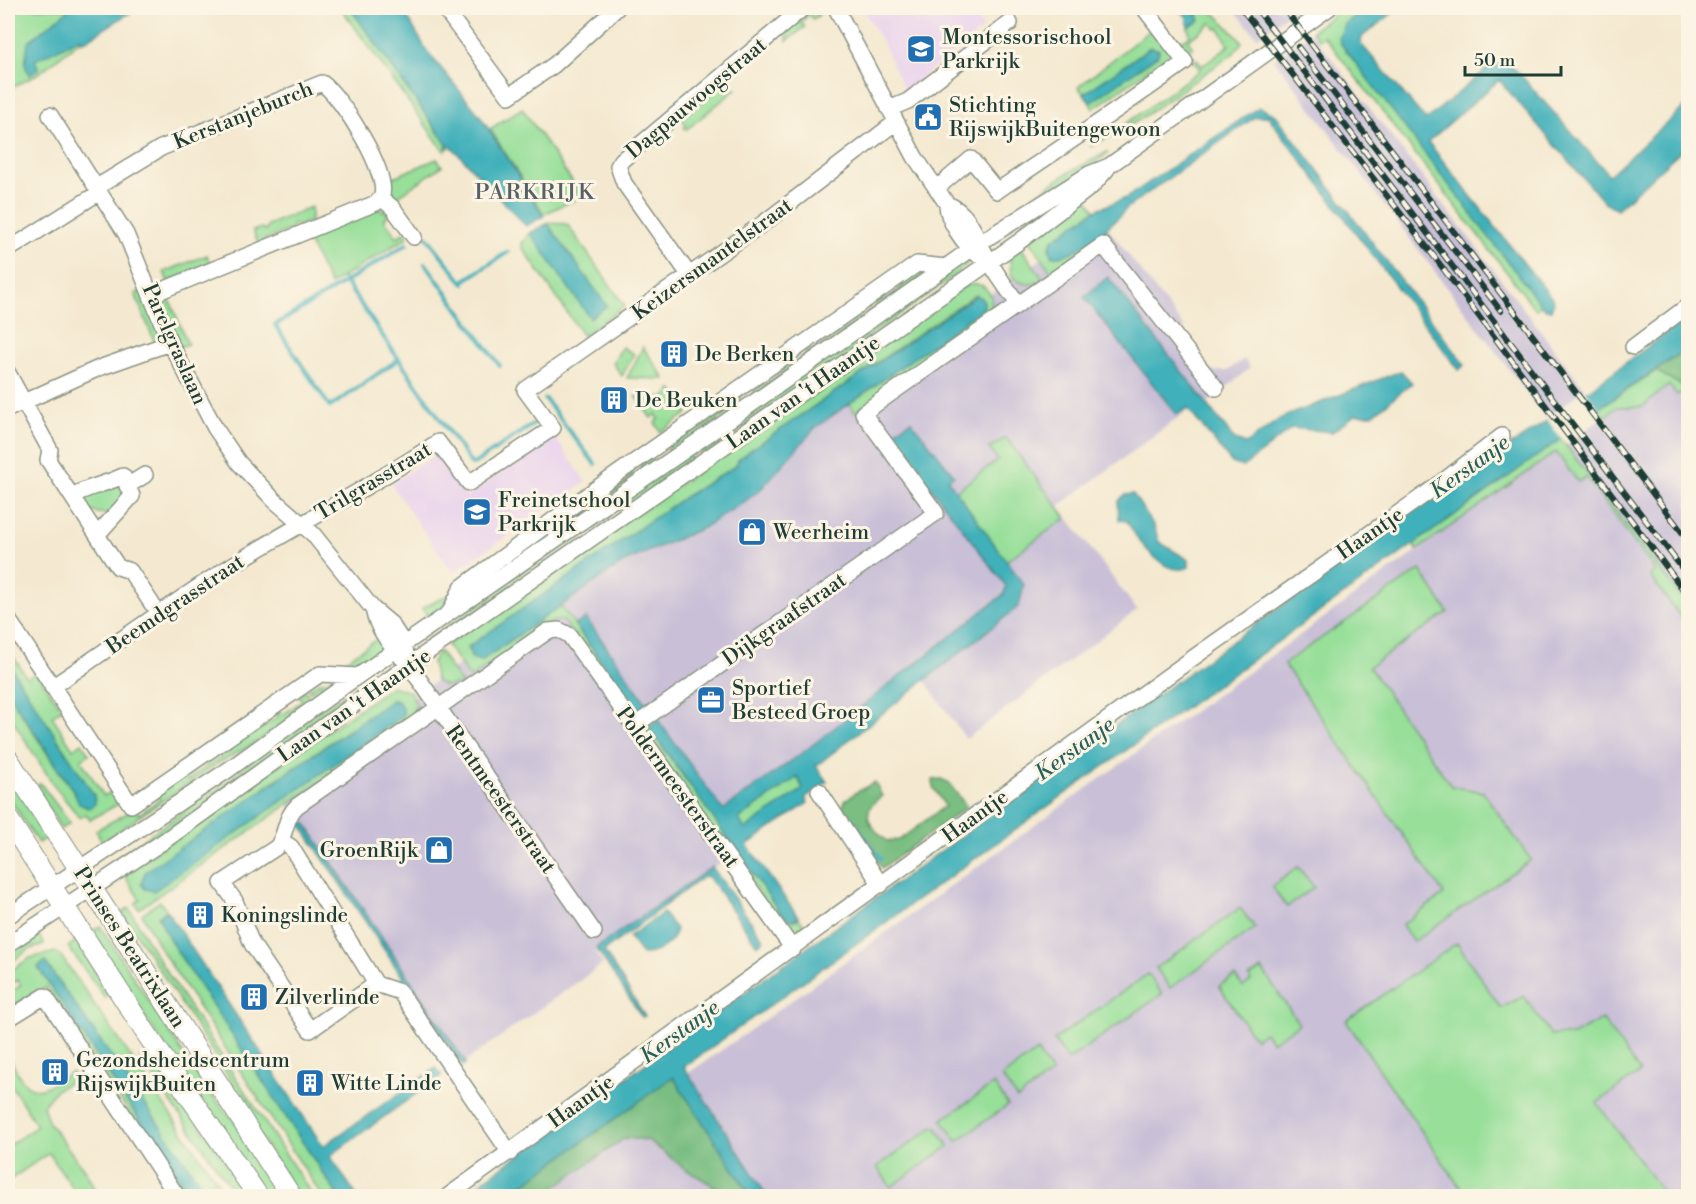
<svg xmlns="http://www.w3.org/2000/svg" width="1696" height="1204" font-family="'Libre Bodoni',serif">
<rect width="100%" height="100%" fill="#fcf5e5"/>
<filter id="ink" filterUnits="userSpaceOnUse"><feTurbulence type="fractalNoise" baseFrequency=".0167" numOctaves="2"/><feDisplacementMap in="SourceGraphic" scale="12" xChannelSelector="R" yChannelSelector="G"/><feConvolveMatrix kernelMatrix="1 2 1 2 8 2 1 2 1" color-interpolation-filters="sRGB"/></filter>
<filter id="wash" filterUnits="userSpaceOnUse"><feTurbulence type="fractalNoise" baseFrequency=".008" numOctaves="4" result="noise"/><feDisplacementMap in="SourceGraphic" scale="24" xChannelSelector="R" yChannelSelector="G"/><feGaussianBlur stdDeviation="1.35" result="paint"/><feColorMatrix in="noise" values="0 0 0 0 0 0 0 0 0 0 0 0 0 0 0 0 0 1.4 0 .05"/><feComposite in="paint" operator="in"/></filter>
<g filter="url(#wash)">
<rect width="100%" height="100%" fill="#f4e9d0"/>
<path fill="#e9d2ed" d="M862 8H969L984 28 905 91 880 38Z
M554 436 586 482 453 573 391 484 437 453 467 497Z"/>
<path fill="#c9bfd7" d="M1233 8H1292L1294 10 1257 37Z
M1311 32 1585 389 1546 418 1274 59Z
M1100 218 1184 327 1183 334 1208 367 1213 371H1227L1244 359 1250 368 1215 397 1207 403 1195 405 1059 506 1137 610 966 739 918 671 815 753 742 847 595 952 603 964 463 1063 279 790Z
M1688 351V1196H510L742 1036 1417 551 1413 544 1561 439 1566 445Z"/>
<path fill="#98df9a" stroke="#5c8e67" stroke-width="1.5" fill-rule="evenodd" d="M8 8H122L39 73 8 90Z
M341 8H350L449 148 444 151Z
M813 8 819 15 813 19 809 15 801 22 805 27 787 41V28Z
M1193 8H1210L1242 42 1234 53 1136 122 1090 147 1101 141 1098 131 1104 128 1110 135 1200 70 1195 63 1197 59 1202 66 1229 45 1219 28 1216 29 1211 23 1188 41 1193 48 1188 53 1180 42 1190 36 1188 27 1199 15Z
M1343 8H1366C1351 19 1340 24 1341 44L1540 301 1542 305 1536 310 1324 36 1319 40 1312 31Z
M1154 27 1172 51 1175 62 1172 64 1166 57 1093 109 1090 103 1158 55 1159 50 1150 47 1084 94 1078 87Z
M726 82 736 89 686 130 684 127 687 125 681 118Z
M522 108 582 196 544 214 490 129Z
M1107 152 1108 154 1012 217 1010 213 1066 174Z
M437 159 442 166 394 199 390 194 389 179Z
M1087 198 1095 210 1053 240 1049 250 1078 248 1107 229 1109 233 1052 273 1029 240Z
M311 207V221L298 226 293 224 291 229 258 243 253 231 261 228 266 230 268 225Z
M378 208 390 214 384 219 397 237 405 232 408 237 330 285 306 237Z
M548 223 567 224 625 306 583 336 522 247V243L530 233ZM548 224 606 305 590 317 531 233Z
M1020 246 1043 279C1032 287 1021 285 1011 276L1010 259Z
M207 255 210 263 168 282 164 272Z
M962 263H968L954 276 869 336 848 356 704 456 698 446Z
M931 272 751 397 762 380 765 384 784 371 781 366 785 364 788 368 807 355 804 350 809 347 812 351 831 338 828 333 832 331 835 335 854 322 851 317 855 314 859 319 878 305 875 301 879 298 882 302 901 289 898 284 915 274Z
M976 284 983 286 992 296 991 311 982 322 855 412 849 404 984 308 981 297 973 296 749 451 738 460 737 465 642 526 468 647V650L481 661 561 606 781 913 787 919 795 921 799 918 806 929 792 932 784 928 564 621H553L470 678 447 645 967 285Z
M144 290 161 336 155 343 135 294Z
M168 296 188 344 180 347 163 305Z
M622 347 634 354 622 376 613 363Z
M643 347 665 379 627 378Z
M1656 371 1686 388 1677 395 1669 385 1642 407H1617L1605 417 1599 408Z
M672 389 688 413 661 432 655 423 659 419 656 414 651 418 636 396 665 397Z
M742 394 736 408 607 498 596 496 606 488 610 492 629 479 626 474 630 472 634 476 643 469 640 464 650 458 654 463 670 452 666 446 702 421 706 425 723 411H728L726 407 722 409Z
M1006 438 1066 518 1006 561 956 491 998 460 989 448Z
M1561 439 1688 606V627L1650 576 1655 570 1586 477 1578 482 1556 452 1417 550 1413 544Z
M688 453 694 462 621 513 615 504Z
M119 481 125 497 108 515 89 511 78 495Z
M606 512 611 518 419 650 422 644Z
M1420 570 1448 612 1369 667 1451 786 1483 792 1531 860 1413 942 1402 925 1444 894 1284 664Z
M446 596H453L448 606 431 621 422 608Z
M380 637C387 664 353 677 333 669Z
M8 648 27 678 36 672 62 709 52 716 73 749 82 743 89 754 81 760 104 796 113 791 120 803 90 820 86 814 80 818 55 787 8 713V693L58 770 86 808 95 800 8 663Z
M439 651 462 684 445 686 436 681 432 662Z
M387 665H391L387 671 279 747 236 784 118 865 114 860 225 783 262 751Z
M344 679 260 740 217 764 102 842 96 830 135 809 139 814 160 799 157 794 183 776 187 780 207 766 204 761 207 759 210 764 231 750 228 745 254 726 258 731 278 717 275 712 278 710 282 715 302 701 299 695 305 691 311 699 324 690 321 685 310 692 308 689 318 682Z
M392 686 411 692 416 704 412 717 139 909 135 903 140 900 125 876 128 871ZM392 700H396L402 716 160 885 268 785Z
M8 774 48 836 38 843 8 796Z
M797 777 803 789 745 830 739 819Z
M40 783 70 823 61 829 36 786Z
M1298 867 1314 887 1287 907 1272 887Z
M160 901 167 911H165L166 931 171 942 338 1196H322L160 948 142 914Z
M129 908 155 954 313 1196H298L247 1116 230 1079 122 912Z
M1240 908 1255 928 1170 988 1156 968Z
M100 926 207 1090 236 1123 284 1196H265L89 933Z
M39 935 44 945 30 949 8 964V955Z
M77 940 109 995 105 998 68 947Z
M1457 943 1501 1008 1524 996 1551 1035H1573L1602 1019 1640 1072 1597 1103 1663 1193 1658 1196H1466L1346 1021Z
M55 952 61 956 227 1196H208L45 962 38 967 39 969 190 1196H184L46 987 15 1005 11 999 8 1000V994L21 985 18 980 8 986V973L30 958Z
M1262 969 1299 1024 1272 1042 1265 1032 1255 1039 1219 986 1235 976 1243 987 1251 981 1249 977Z
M1148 974 1162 994 1068 1060 1054 1040Z
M1037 1051 1052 1073 1017 1099 1002 1077Z
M8 1053C26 1095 34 1098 71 1072L76 1078 56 1090 43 1106 49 1123 86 1172 98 1196H78L49 1153 8 1181V1146L37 1126 8 1080Z
M148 1054 158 1064 249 1196H237L140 1058Z
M994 1084 1008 1105 957 1141 942 1120Z
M935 1126 949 1146 891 1187 877 1167Z"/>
<path fill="#7abe82" stroke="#4c7e5b" stroke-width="1.5" d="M1688 348V387L1686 388 1656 371Z
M941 779 948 782 967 807 882 868 841 810 845 801 855 793 875 782 882 796C858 812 869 826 887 841L899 840 945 806 933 787V780Z
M673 1077 751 1196H731L685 1169 648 1140 625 1138 542 1196H507Z"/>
<path fill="#40b0ba" stroke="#307677" stroke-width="1.5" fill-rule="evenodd" d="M71 8H138L83 42 80 38 35 60 39 69 29 75 25 65 28 42Z
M350 8H402L427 51 481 117 544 216 526 226 450 145 446 147 447 144Z
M1176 8H1193L1200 20 1188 27 1187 17Z
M1366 8H1399L1362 37 1361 44 1426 120 1488 68C1499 63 1509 63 1518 72L1609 175 1688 104V144L1617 209 1603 201 1499 80 1428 142 1554 301 1551 310 1543 308 1341 44 1339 38 1345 24Z
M1151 47 1159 50 1158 55 1090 103 1084 94Z
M1259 107 1276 115 1465 365 1459 370 1268 116 1255 117 1127 208C1115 222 1069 264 1051 255L1050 245 1053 240 1095 210 1126 198Z
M548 224 607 306 590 318 530 233Z
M1108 277 1235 440 1246 444 1281 418 1401 371 1412 383 1373 415H1355L1332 432 1292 428 1243 467 1232 463 1187 408 1177 415 1084 297Z
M977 295 984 301V308L815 428 761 489 744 502 703 528 626 561 481 661 471 658 469 647 479 639 686 496 737 465 738 460 749 451Z
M1688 317V348L1599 408 1561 439 684 1067 767 1196H751L673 1077 507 1196H462L1409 514 1544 423Z
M911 421 954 475 948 480 1024 585 1019 606 816 766 827 782 805 798 808 803 747 845 799 918 790 920 781 914 648 726 658 720 723 810 805 751 1004 594 1006 586 893 438 896 430ZM798 777 803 789 745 829 739 819Z
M1133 494 1154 526 1159 542 1189 560V567C1165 579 1136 539 1127 521L1119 520 1118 502 1124 495Z
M586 618 647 704 637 711 575 625Z
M8 663 94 795 95 804 89 808 79 804 73 790 8 693Z
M392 700 399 702 403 710V716L154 891 145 889 141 884 145 872Z
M302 818 466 1063 462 1066 298 821Z
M712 867 764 940 757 945 708 876 703 877 604 951 645 1016 642 1017 596 948Z
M167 911 323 1146 436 1068 442 1075 330 1156 357 1196H338L171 942 158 916Z
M663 913 676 929C673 944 656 955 642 954L629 937Z
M45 962 208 1194V1196H190L39 969 38 967Z"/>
<path fill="#f4e9d0" d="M1585 390 1600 411 1563 441 1546 418Z"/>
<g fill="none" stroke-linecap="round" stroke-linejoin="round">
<path stroke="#40b0ba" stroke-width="4" d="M427 237 464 284
M425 263 500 366
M344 280 472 465 535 423
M462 282 508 252
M399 359 330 407 275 325 407 244
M545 399 595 464
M853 821 881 859"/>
</g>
</g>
<g filter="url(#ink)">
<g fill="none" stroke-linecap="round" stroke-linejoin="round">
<g stroke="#8a9382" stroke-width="18">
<path id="minor" d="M444 8 509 96 554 65 617 8
M836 8 915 157 947 204C947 220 964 245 977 254
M889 109 908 101 1010 23
M50 115 126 234 170 343 215 428 239 463 274 500 313 534 373 609 391 624 404 644 406 654
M97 187 161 148 322 83C341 96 392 176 381 198
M937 188 971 159 997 191C1060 148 1123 107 1185 62L1144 8
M381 198 393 208 414 237
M947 204C972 213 978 244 991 264 999 278 1009 291 1018 304
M8 250 100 192
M690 276 624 183 618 166 622 160 803 8
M153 294 376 203 381 198
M1633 347 1688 306
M8 373 50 450 48 460 118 567 130 571 152 604
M8 409 99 368 170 343
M127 486 145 475
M72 496C87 487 106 484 123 476L132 496 97 535
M373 609C377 631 394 650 409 665L594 932
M450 612 462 587 597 488 917 264 946 267
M8 619 131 805 320 674 358 676
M52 687C110 648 167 606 226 569 296 525 370 488 438 442L469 483 553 428 525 390 765 222 896 122
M634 726 936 513 863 413 1103 245 1216 388
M819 791 881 885
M282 841 291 847 376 984
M8 916 228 770 358 676 746 408 981 242 1089 174 1109 166 1329 8
M8 944 164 841 409 665 1020 241 1092 186 1107 169
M8 1019 45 996 177 1196
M510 1153 400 992 376 984 310 1030 252 944 235 901 222 883 277 847C287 834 284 818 297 806L548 631 559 630 569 635 793 949
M448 1196 1183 665 1437 486 1502 436"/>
</g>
<g stroke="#8a9382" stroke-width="22">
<path id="major" d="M8 759 291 1196
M8 819 146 1033 258 1196"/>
</g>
<use href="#minor" stroke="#fff" stroke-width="15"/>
<use href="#major" stroke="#fff" stroke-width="20"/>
<g stroke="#1f3d34" stroke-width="6">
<path id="rail" d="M1241 8 1433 255 1688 596
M1256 8 1688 576
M1284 8 1688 540
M1298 47 1501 311"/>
</g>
<use href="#rail" stroke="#fcf5e5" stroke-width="4" stroke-dasharray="11" stroke-linecap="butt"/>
</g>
</g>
<defs>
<g id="school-square" transform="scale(1.5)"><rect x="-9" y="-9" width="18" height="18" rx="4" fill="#1f6fb2" stroke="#fcf5e5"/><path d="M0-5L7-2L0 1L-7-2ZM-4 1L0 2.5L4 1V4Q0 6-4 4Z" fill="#fff"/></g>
<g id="civic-square" transform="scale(1.5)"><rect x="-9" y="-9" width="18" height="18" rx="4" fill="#1f6fb2" stroke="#fcf5e5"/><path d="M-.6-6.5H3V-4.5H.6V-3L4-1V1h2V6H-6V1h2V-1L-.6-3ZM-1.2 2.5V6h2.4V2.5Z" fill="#fff"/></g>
<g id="building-square" transform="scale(1.5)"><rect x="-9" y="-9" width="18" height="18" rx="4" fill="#1f6fb2" stroke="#fcf5e5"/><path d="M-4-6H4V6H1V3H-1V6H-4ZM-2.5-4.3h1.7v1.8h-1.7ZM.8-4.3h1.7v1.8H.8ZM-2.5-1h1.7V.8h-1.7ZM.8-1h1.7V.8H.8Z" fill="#fff"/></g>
<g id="shop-square" transform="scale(1.5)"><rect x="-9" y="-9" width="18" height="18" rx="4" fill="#1f6fb2" stroke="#fcf5e5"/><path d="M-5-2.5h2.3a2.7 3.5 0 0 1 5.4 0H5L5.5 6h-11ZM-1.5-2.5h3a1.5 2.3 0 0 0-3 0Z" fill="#fff"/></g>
<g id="office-square" transform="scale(1.5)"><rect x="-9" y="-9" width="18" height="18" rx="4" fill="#1f6fb2" stroke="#fcf5e5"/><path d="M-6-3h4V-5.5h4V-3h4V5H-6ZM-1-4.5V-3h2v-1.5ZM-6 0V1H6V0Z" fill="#fff"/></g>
</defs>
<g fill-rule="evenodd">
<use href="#school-square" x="921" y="49"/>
<use href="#civic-square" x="928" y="117"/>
<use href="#building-square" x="674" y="354"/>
<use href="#building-square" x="614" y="400"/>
<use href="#school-square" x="477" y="512"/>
<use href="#shop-square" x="752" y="532"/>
<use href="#office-square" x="711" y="700"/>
<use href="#shop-square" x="439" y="850"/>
<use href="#building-square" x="200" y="915"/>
<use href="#building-square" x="254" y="997"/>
<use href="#building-square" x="55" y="1072"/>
<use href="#building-square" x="310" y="1083"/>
</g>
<g text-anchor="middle" stroke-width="6" stroke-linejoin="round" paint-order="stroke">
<g font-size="21" fill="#1f3d34" stroke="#fcf5e5" text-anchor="start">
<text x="942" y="44">Montessorischool<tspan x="942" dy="24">Parkrijk</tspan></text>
<text x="949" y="112">Stichting<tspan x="949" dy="24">RijswijkBuitengewoon</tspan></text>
<text x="695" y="361">De Berken</text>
<text x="635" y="407">De Beuken</text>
<text x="498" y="507">Freinetschool<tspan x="498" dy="24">Parkrijk</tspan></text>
<text x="773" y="539">Weerheim</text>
<text x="732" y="695">Sportief<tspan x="732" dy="24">Besteed Groep</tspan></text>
<text x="418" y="857" text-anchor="end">GroenRijk</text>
<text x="221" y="922">Koningslinde</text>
<text x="275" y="1004">Zilverlinde</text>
<text x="76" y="1067">Gezondsheidscentrum<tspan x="76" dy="24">RijswijkBuiten</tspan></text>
<text x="331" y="1090">Witte Linde</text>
</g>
<g font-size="21" fill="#1f3d34" stroke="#fcf5e5">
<text transform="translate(696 98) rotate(-40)" y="7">Dagpauwoogstraat</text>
<text transform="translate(243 115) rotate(-22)" y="7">Kerstanjeburch</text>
<text transform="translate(712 259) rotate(-36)" y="7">Keizersmantelstraat</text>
<text transform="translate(175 344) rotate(66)" y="7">Parelgraslaan</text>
<text transform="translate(803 392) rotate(-35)" y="7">Laan van 't Haantje</text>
<text transform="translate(373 481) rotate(-31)" y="7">Trilgrasstraat</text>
<text transform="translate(1370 533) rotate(-35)" y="7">Haantje</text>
<text transform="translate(175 604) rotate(-34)" y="7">Beemdgrasstraat</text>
<text transform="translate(784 619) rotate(-35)" y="7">Dijkgraafstraat</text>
<text transform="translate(354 705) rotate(-35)" y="7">Laan van 't Haantje</text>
<text transform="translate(678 787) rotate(54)" y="7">Poldermeesterstraat</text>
<text transform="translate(501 799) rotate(55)" y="7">Rentmeesterstraat</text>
<text transform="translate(975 816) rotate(-36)" y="7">Haantje</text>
<text transform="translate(130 947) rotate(57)" y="7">Prinses Beatrixlaan</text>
<text transform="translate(581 1101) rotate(-36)" y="7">Haantje</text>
</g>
<g font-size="22" letter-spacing="1.5" fill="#576067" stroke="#fcf5e5">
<text x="535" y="199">PARKRIJK</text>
</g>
<g font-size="22" font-style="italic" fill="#29605c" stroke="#fcf5e5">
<text transform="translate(1469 466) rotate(-36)" y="8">Kerstanje</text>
<text transform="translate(1074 748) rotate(-36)" y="8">Kerstanje</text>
<text transform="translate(679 1031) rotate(-36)" y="8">Kerstanje</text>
</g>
</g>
<rect width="1696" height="1204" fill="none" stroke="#fcf5e5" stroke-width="30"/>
<path d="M1465 66v9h96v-9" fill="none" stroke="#1f3d34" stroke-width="3"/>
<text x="1474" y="66" font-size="18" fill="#1f3d34" stroke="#fcf5e5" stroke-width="4.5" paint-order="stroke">50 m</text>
</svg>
